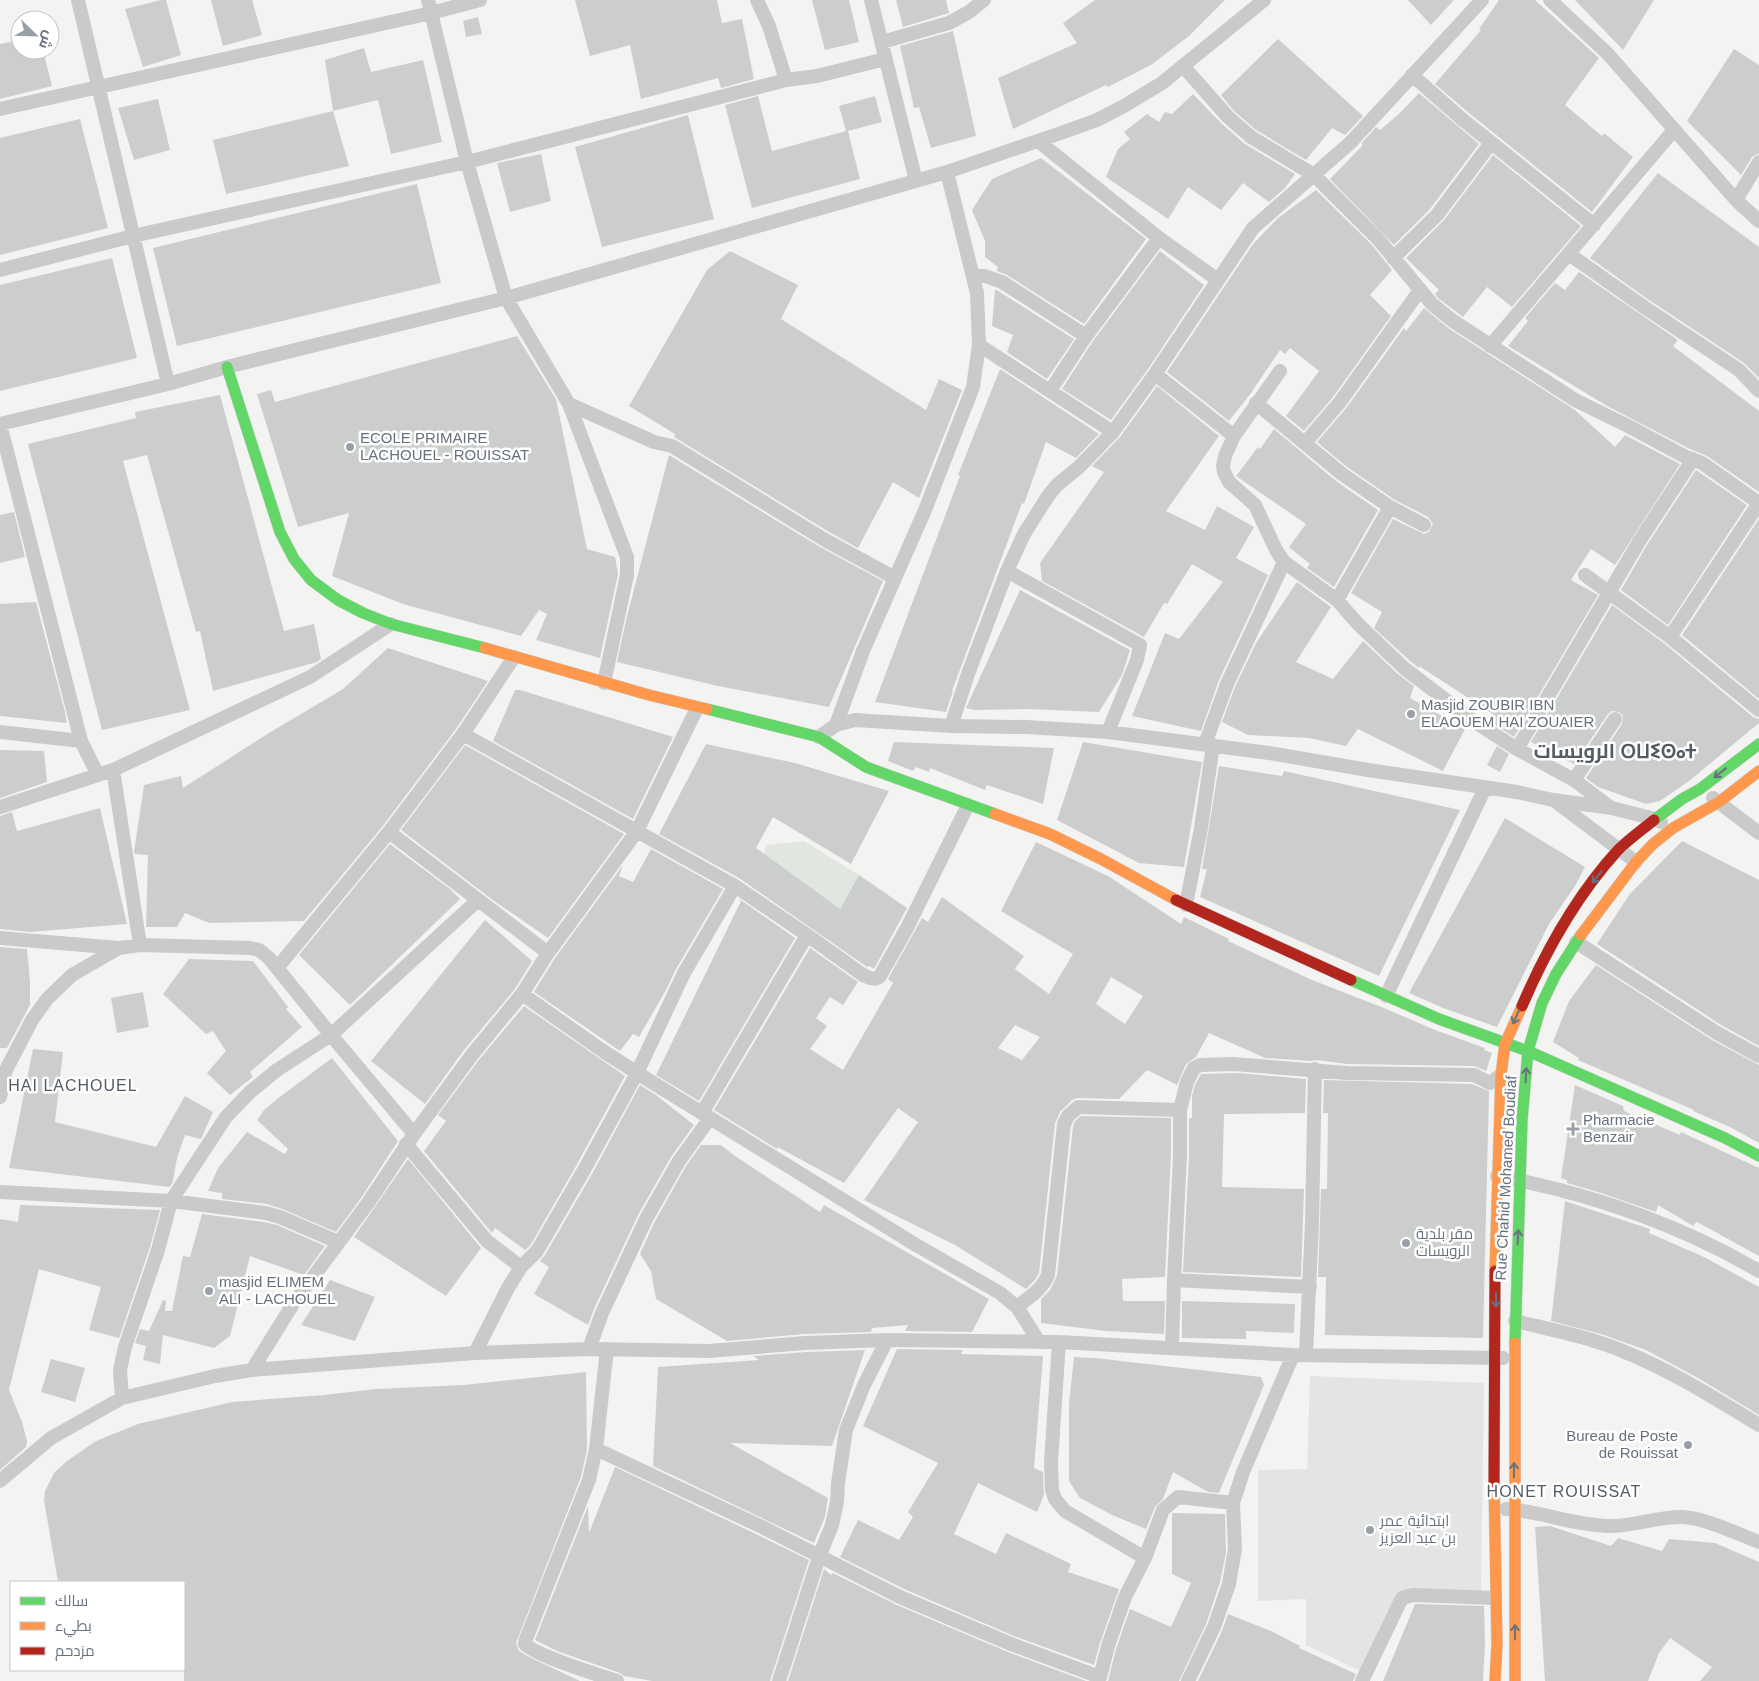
<svg xmlns="http://www.w3.org/2000/svg" width="1759" height="1681" font-family="Helvetica,Cairo,'Noto Sans Tifinagh',sans-serif">
<rect width="100%" height="100%" fill="#f3f4f2"/>
<path fill="#e3e5e4" d="M1310 1376 1484 1383 1481 1591H1397L1396 1604 1360 1671 1306 1645V1599L1258 1601V1470L1307 1469Z"/>
<path fill="#e2e6e1" d="M804 841 859 875 840 909 763 858 766 845Z"/>
<path fill="#cccece" fill-rule="evenodd" d="M161 0H166L181 55 143 67 125 9Z
M211 0H252L262 35 223 46Z
M575 0H717L722 23 742 19 754 79 721 88 718 78 641 99 630 45 590 56Z
M812 0H849L859 42 825 50Z
M896 0H946L949 13 903 27Z
M1095 0H1225L1189 36 1151 65 1108 87 1106 85 1013 129 998 78 1077 43 1063 23Z
M1408 0H1454L1431 25Z
M1499 0H1535L1599 58 1565 105 1602 136 1604 133 1633 157 1592 212 1469 113 1435 84 1481 30 1479 29Z
M1575 0H1654L1623 50Z
M478 17 482 34 466 37 463 21Z
M953 31 976 136 931 148 919 107 914 108 900 46Z
M1278 39 1363 116 1345 135 1332 128 1306 160 1256 130 1234 111 1221 95Z
M20 40V50H43L52 86 0 99V44Z
M364 48 371 72 423 60 442 142 391 154 378 100 333 111 325 60Z
M1734 49 1759 65V153L1752 157 1741 175 1687 121Z
M1419 93 1479 144 1430 209 1394 245 1330 179 1363 145 1361 144 1376 127 1380 130 1399 114Z
M1193 94 1222 124 1245 144 1295 174 1285 188 1269 202 1243 183 1221 210 1188 187 1168 219 1106 177 1118 149 1130 139 1124 132 1147 114 1159 122 1165 112 1172 114Z
M758 96 772 151 846 131 839 106 875 96 882 122 848 131 860 179 752 208 725 105Z
M158 99 170 150 134 160 118 108Z
M333 111 349 166 226 194 213 140Z
M688 115 714 219 602 247 575 147Z
M80 119 108 228 0 255V138Z
M541 154 551 201 510 212 497 163Z
M1493 155 1581 226 1512 307 1487 287 1463 317 1438 298 1435 294 1439 290 1406 258 1444 220Z
M1041 158 1146 239 1084 324 1007 275 997 271 998 267 985 257V241L972 210 992 179Z
M1658 173 1759 247V378L1744 363 1649 300 1590 258Z
M417 184 441 283 177 346 153 248Z
M1316 190 1372 245 1392 270 1370 295 1391 316 1333 397 1304 431 1286 416 1319 371 1290 348 1285 354 1280 350 1251 393 1229 421 1167 372 1253 244 1278 218Z
M730 251 798 285 781 319 926 410 939 379 962 390 919 498 893 482 858 548 829 532 674 437 675 434 629 406 707 270Z
M1160 251 1204 285 1148 369 1111 420 1062 389 1093 341Z
M112 258 137 358 0 391V285Z
M1579 272 1678 340 1673 346 1759 411V492L1707 456 1688 448 1609 407 1508 346 1528 321 1525 318 1555 283 1565 290Z
M995 289 1074 339 1047 379 1007 352 1013 335 992 326Z
M1424 308 1448 328 1575 410 1615 447 1625 435 1680 464 1615 565 1591 549 1571 580 1598 595 1514 737 1489 721 1493 714 1419 666V668L1410 661 1374 628 1382 612 1351 593 1393 519 1424 534 1429 532 1433 524 1428 517 1395 500 1347 467 1317 442 1347 407 1404 328 1406 331Z
M517 336 556 399 587 549 615 557 618 574 600 658 536 640 547 614 539 610 521 636 403 604 332 576 349 513 298 527 257 394 271 390 275 402Z
M1000 369 1099 434 1076 458 1046 442 1024 504 1022 503 952 691H953L946 712 875 702 960 476 958 475Z
M1157 386 1219 436 1166 511 1205 530 1217 506 1254 527 1236 558 1268 575 1219 680 1201 731 1132 716 1165 633 1179 639 1223 582 1192 564 1167 604 1164 603 1144 637 1042 581 1040 563 1104 472 1092 466 1120 437Z
M220 395 284 631 314 624 321 659 317 662 213 691 200 631 196 632 147 455 123 461 190 710 102 730 28 444 136 418 135 412Z
M1274 429 1336 481 1378 510 1334 587 1307 568 1310 564 1289 547 1306 524 1236 476 1258 447 1260 449Z
M669 455 820 547 883 581 829 707 718 686 617 662 626 620Z
M1696 470 1747 505 1668 625 1621 590 1647 545Z
M14 512 25 557 0 563V515Z
M1759 519V699L1682 635Z
M1297 582 1331 607 1296 662 1333 679 1363 641 1398 674 1414 686 1410 698 1465 729 1443 771 1358 729 1346 746 1309 738 1248 735 1222 722 1235 687 1256 643Z
M1020 590 1130 650 1122 675 1099 712 1029 709 974 710 966 708Z
M36 602 65 712 67 723 0 716V604Z
M1612 605 1665 644 1753 717 1759 719V723L1689 781 1660 801 1646 804 1598 787 1586 778 1622 724 1623 716 1619 712 1612 711 1608 714 1574 764 1531 742Z
M388 648 488 681 456 729 382 827 304 921 209 923 185 913 177 927H146L148 855 135 854 134 852 144 785 181 776 183 788 269 733 343 689Z
M515 690H520L673 737 633 819 493 741Z
M894 742 1054 748 1043 804 987 785 985 790 930 768 929 772 916 767 913 771 888 761Z
M1083 742 1202 762 1184 867 1139 863 1057 820Z
M706 744 795 763 889 791 851 864 773 817 756 848 840 909 859 875 907 908 874 969 869 966 867 967 739 878 659 834Z
M465 745 624 834 548 938 494 901 401 830Z
M1497 746 1509 754 1500 772 1487 765Z
M0 750 44 751 47 782 0 798Z
M1219 766 1282 776 1284 771 1460 810 1379 976 1200 897 1207 869H1202Z
M100 808 127 924 30 932 0 929V816L12 812 17 831Z
M1505 818 1585 867 1575 886 1549 924 1497 1027 1443 1008 1409 993Z
M1682 841 1759 880V1046L1721 1025 1597 944 1629 895Z
M1036 842 1108 876 1181 924 1184 917 1229 939 1228 941 1312 980 1384 1008 1435 1030 1485 1048 1484 1050 1492 1053 1486 1071 1474 1066 1347 1064 1316 1060 1311 1061 1265 1058 1209 1033 1196 1057 1186 1064 1177 1085 1147 1070 1119 1099 1078 1098 1072 1100 1060 1112 1055 1123 1039 1273 1035 1280 1026 1289 955 1245 864 1200 918 1122 898 1108 844 1183 778 1147 777 1149 714 1110 810 948 858 982 843 1005 830 997 816 1018 827 1026 810 1049 843 1070 893 983 888 979 922 918 928 922 942 897 1024 956 1015 969 1049 994 1073 954 1001 911ZM1111 977 1143 996 1125 1024 1096 1004ZM1015 1025 1040 1037 1022 1060 998 1048Z
M390 844 450 889 460 899 350 1005 299 955Z
M651 849 723 889 676 969 666 990 639 1037 633 1034 620 1051 534 992 555 958 623 865 619 876 633 882Z
M738 898 795 938 699 1101 656 1075 741 901Z
M485 920 532 961 515 989 464 1050 425 1104 371 1061Z
M0 947 27 949 30 982V1005L7 1048H0Z
M189 959 253 961 288 1007 286 1009 302 1027 250 1072 253 1077 230 1095 207 1073 226 1051 213 1031 206 1034 163 994Z
M1596 965 1712 1040 1759 1065V1143L1730 1127 1693 1111 1694 1110 1578 1060 1579 1058 1553 1042 1569 1001Z
M143 992 149 1027 117 1033 111 998Z
M524 1006 625 1076 576 1166 530 1246 525 1250 495 1228 492 1233 424 1151 446 1121 438 1115 478 1061Z
M33 1049 63 1052 55 1122 156 1147 185 1096 213 1112 201 1139 185 1135 177 1158 173 1181 170 1187 9 1168Z
M332 1058 398 1141 361 1198 336 1232 282 1209 267 1204 222 1199V1193L208 1191 218 1168 247 1132 285 1154 288 1149 257 1120 264 1110 281 1096Z
M1238 1073 1306 1079 1305 1113 1224 1114 1222 1187 1304 1189 1301 1277 1183 1272 1189 1155V1118H1192V1096L1195 1085 1201 1074Z
M1324 1080 1472 1084 1489 1091 1483 1338 1325 1335 1326 1277H1318L1321 1189H1327L1328 1113H1323Z
M640 1085 656 1095 694 1125 671 1157 638 1215 594 1309 588 1325 534 1294 549 1267 540 1261 545 1255 592 1174Z
M1575 1085 1623 1106 1624 1111 1680 1135 1681 1132 1759 1168V1256L1697 1222 1693 1226 1658 1205 1656 1212 1601 1193 1567 1183V1180L1561 1178Z
M1081 1116 1171 1118V1155L1165 1277 1122 1279 1123 1301H1165L1164 1334 1106 1331 1041 1323V1299L1050 1290 1057 1276 1073 1126 1075 1121Z
M701 1145H721L735 1156 820 1212 824 1205 989 1299 972 1332 905 1331 908 1325 872 1328 871 1332 805 1334 727 1341 656 1299 651 1271 640 1254 654 1223 686 1166Z
M408 1159 481 1248 446 1296 354 1237Z
M1565 1201 1650 1229 1649 1233 1704 1257 1759 1287V1415L1698 1378 1646 1350 1601 1334 1551 1321Z
M20 1205 160 1210 150 1247 119 1338 89 1330 101 1287 39 1269 9 1390 22 1422 27 1441 26 1447 0 1470V1219L18 1222Z
M202 1214 264 1222 277 1225 325 1246 304 1275 250 1256 230 1336 214 1348 163 1335 160 1364 143 1360 146 1346 135 1343 140 1329 149 1331 163 1300 166 1301 165 1311H172L183 1256 190 1257Z
M330 1280 375 1297 355 1341 301 1325Z
M1182 1301 1295 1304 1294 1333 1246 1331V1339L1182 1338Z
M897 1349 963 1350 961 1354 1043 1356 1034 1468 1043 1472 1044 1495 1037 1512 978 1483 954 1534 996 1554 1006 1533 1071 1564 1068 1572 1119 1589 1100 1643 1094 1665 1014 1636 904 1589 840 1557 858 1520 899 1540 913 1517 908 1512 938 1463 863 1426Z
M865 1350 832 1446 730 1443 828 1498 825 1517 814 1543 653 1466 658 1367 759 1360 753 1356 806 1352Z
M1074 1357 1095 1358 1261 1377 1264 1385 1219 1493 1208 1492 1173 1472 1163 1499 1155 1507 1146 1529 1112 1515 1080 1498 1069 1481V1403Z
M51 1359 85 1368 75 1402 41 1392Z
M586 1372 587 1449 581 1477 516 1643 519 1651 527 1656 580 1681H184V1582H58L44 1500 45 1491 54 1473 67 1461 96 1441 138 1424 232 1402 324 1395 376 1389 463 1385Z
M615 1467 756 1534 809 1560 770 1681H652L624 1676 620 1673 557 1651 535 1640 588 1506 589 1533Z
M1172 1513 1225 1514 1226 1553 1220 1582 1206 1624 1179 1681H1108L1116 1649 1130 1609 1171 1627 1191 1583 1172 1574Z
M1550 1526 1611 1546 1618 1538 1662 1551 1669 1539 1715 1543 1759 1562V1681H1700L1712 1667 1670 1638 1659 1653 1648 1681H1545L1535 1527Z
M824 1569 831 1575 833 1573 897 1605 1008 1652 1086 1681H788Z
M1415 1604 1484 1606 1485 1644 1483 1681H1383Z
M1228 1614 1271 1631 1300 1646 1299 1648 1356 1674 1353 1681H1198L1222 1631Z"/>
<g fill="none" stroke-linecap="round" stroke-linejoin="round">
<g stroke="#cfd0d0" stroke-width="12">
<path id="fast" d="M227 367 280 532 294 559 311 580 338 600 363 613 391 624 485 648
M707 709 819 737 866 767 995 814
M1654 820 1682 799 1700 789 1759 744
M1351 980 1439 1019 1528 1051 1725 1138 1759 1156
M1515 1343 1522 1120 1528 1051 1542 1003 1556 974 1581 935"/>
</g>
<g stroke="#cfd0d0" stroke-width="12">
<path id="slow" d="M485 648 649 695 707 709
M995 814 1050 834 1101 859 1176 900
M1581 935 1636 862 1653 844 1673 828 1719 802 1759 771
M1495 1271 1501 1075 1505 1044 1522 1006
M1515 1343V1681
M1494 1482 1497 1644 1495 1681"/>
</g>
<g stroke="#cfd0d0" stroke-width="12">
<path id="jam" d="M1176 900 1351 980
M1522 1006C1546 950 1577 895 1618 850 1629 839 1642 830 1654 820
M1494 1482 1495 1271"/>
</g>
<path stroke="#cacacb" stroke-width="14" d="M78 0 168 384
M428 0 467 162 506 298 569 404 627 557V575L604 683
M757 0 769 26 786 80 817 76 885 59
M871 0 916 181
M1550 0 1608 54 1736 200 1759 221
M882 42 949 23 969 12 984 0
M1183 66 1228 117 1251 137 1314 175 1378 239 1432 304 1453 321 1575 400 1628 426 1684 456 1702 463 1759 503
M1412 75 1463 120 1594 225
M0 109 431 13 480 0
M1038 141 1159 238 1218 280
M1736 200 1759 162
M1569 254 1644 307 1739 370 1759 391
M1393 258 1437 215 1491 143
M0 270 133 236 467 162 786 80
M973 276H985L1002 282 1086 336
M979 345 1113 432
M1490 346 1674 130
M1155 374 1234 436 1225 456 1223 466 1224 472 1229 482 1255 505 1276 550 1284 562 1337 600 1358 624 1404 668 1472 720 1517 749 1574 780 1610 807
M1050 391 1086 336 1159 238
M1256 403 1342 474 1390 507 1424 525
M569 404 654 442 672 446 825 540 895 578
M0 424 168 384 227 367 506 298 947 172 1061 133 1097 120 1124 106 1162 83 1264 0
M0 424 81 741 98 775
M1234 436 1280 371
M1305 443 1340 402 1420 290
M1759 503 1670 637 1759 710
M1007 571 1140 645 1137 660 1108 732
M1585 575 1670 637
M1337 600 1390 507
M836 725 863 651 925 510 973 387 979 345 977 293 947 172
M951 726 968 674 1007 571 1024 534 1048 496 1057 485 1079 467 1113 432 1155 374 1253 228 1350 143 1482 0
M0 732 81 741
M463 734 735 886 807 935 863 975C870 978 874 981 880 976L907 928 968 805
M819 737 836 725 855 720 951 726 1026 727 1108 732 1269 753 1368 770 1517 792 1553 800 1612 808 1655 819 1661 822
M1205 744 1227 684 1284 562
M1517 749 1640 540 1693 459
M113 770 140 945
M1574 780 1615 719
M1713 798 1759 833
M1556 802 1636 862
M0 807 113 770 310 677 391 624
M389 832 548 953
M1186 905 1201 828 1213 745
M0 938 119 948
M1576 942 1717 1033 1759 1056
M277 968 389 832 463 734 514 657
M522 994 603 1051 637 1073 916 1245 1000 1293 1017 1307 1039 1342
M1386 996 1485 788
M0 1097 6 1070 32 1020 47 999 72 975 119 948 140 945 250 948 259 950 269 958 331 1035 414 1134
M702 1113 807 935
M406 1144 487 1241 521 1267
M1497 1176C1588 1193 1678 1224 1759 1271
M0 1192 171 1201 266 1213 280 1217 338 1242
M1174 1280 1310 1287
M1017 1307C1029 1297 1042 1290 1048 1275L1064 1124 1068 1116 1078 1107 1180 1110
M1515 1321C1552 1330 1590 1337 1625 1352 1672 1371 1716 1399 1759 1425
M1059 1342 1051 1462 1052 1490 1055 1499 1065 1511 1145 1558
M1172 1348 1174 1280 1180 1155V1110L1187 1082 1194 1068 1200 1065 1233 1064 1347 1073 1474 1075 1490 1083 1501 1075
M589 1349 602 1313 646 1219 679 1161 710 1118
M607 1349 596 1449 589 1480 526 1639 525 1644C536 1656 599 1675 617 1681
M475 1353 508 1288 521 1267 537 1251 584 1170 637 1073 684 973 735 886
M1306 1354 1312 1223 1315 1069
M252 1370 293 1304 368 1203 414 1134 471 1056 522 994 548 953 637 831 697 708
M122 1398 120 1370 125 1347 158 1250 171 1201 226 1117 250 1092 277 1070 331 1035 478 900
M596 1449 760 1526 900 1597 1011 1644 1100 1677 1098 1681
M0 1481 51 1438 122 1398 215 1376 252 1370 475 1353 589 1349 709 1351 805 1343 887 1340 1059 1342 1293 1355 1503 1358
M1506 1509C1540 1511 1573 1525 1608 1526 1633 1527 1658 1516 1683 1517 1705 1518 1738 1534 1759 1542
M1100 1677 1108 1646 1125 1597 1145 1558 1163 1510 1178 1497 1233 1503
M779 1681 819 1557 832 1525 837 1502 838 1483 846 1430 864 1385 887 1340
M1188 1681 1214 1627 1229 1584 1235 1549 1233 1503 1243 1472 1293 1355
M1362 1681 1402 1598 1413 1595 1495 1598"/>
<use href="#fast" stroke="#63d668" stroke-width="11"/>
<use href="#slow" stroke="#ff974d" stroke-width="11"/>
<use href="#jam" stroke="#b3261e" stroke-width="11"/>
</g>
<defs><path id="oneway-shaft" d="M-6 0H5M1.5-3L5.5 0L1.5 3" fill="none" stroke-width="1.6" stroke-linecap="round" stroke-linejoin="round" transform="scale(1.25)"/></defs>
<g stroke="#68717e">
<use href="#oneway-shaft" transform="translate(1720 773) rotate(142)"/>
<use href="#oneway-shaft" transform="translate(1597 877) rotate(129)"/>
<use href="#oneway-shaft" transform="translate(1516 1017) rotate(114)"/>
<use href="#oneway-shaft" transform="translate(1526 1075) rotate(-87)"/>
<use href="#oneway-shaft" transform="translate(1518 1237) rotate(-87)"/>
<use href="#oneway-shaft" transform="translate(1496 1300) rotate(90)"/>
<use href="#oneway-shaft" transform="translate(1514 1470) rotate(-89)"/>
<use href="#oneway-shaft" transform="translate(1515 1632) rotate(-90)"/>
</g>
<g fill="#999fa7" stroke="#fff" stroke-width="2">
<circle cx="350" cy="447" r="5"/>
<circle cx="1411" cy="714" r="5"/>
<path d="M1570.5 1121.5h5v5h5v5h-5v5h-5v-5h-5v-5h5z"/>
<circle cx="1406" cy="1243" r="5"/>
<circle cx="209" cy="1291" r="5"/>
<circle cx="1688" cy="1445" r="5"/>
<circle cx="1370" cy="1530" r="5"/>
</g>
<g text-anchor="middle" stroke-width="5" stroke-linejoin="round" paint-order="stroke">
<g font-size="15" fill="#68717e" stroke="#fff" text-anchor="start">
<text x="360" y="443">ECOLE PRIMAIRE<tspan x="360" dy="17">LACHOUEL - ROUISSAT</tspan></text>
<text x="1421" y="710">Masjid ZOUBIR IBN<tspan x="1421" dy="17">ELAOUEM HAI ZOUAIER</tspan></text>
<text x="1583" y="1125">Pharmacie<tspan x="1583" dy="17">Benzair</tspan></text>
<text x="1416" y="1239">مقر بلدية<tspan x="1416" dy="17">الرويسات</tspan></text>
<text x="219" y="1287">masjid ELIMEM<tspan x="219" dy="17">ALI - LACHOUEL</tspan></text>
<text x="1678" y="1441" text-anchor="end">Bureau de Poste<tspan x="1678" dy="17">de Rouissat</tspan></text>
<text x="1380" y="1526">ابتدائية عمر<tspan x="1380" dy="17">بن عبد العزيز</tspan></text>
</g>
<g font-size="15" fill="#68717e" stroke="#fff">
<text transform="translate(1506 1178) rotate(-87)" y="5">Rue Chahid Mohamed Boudiaf</text>
</g>
<g font-size="16" letter-spacing="1" fill="#545b65" stroke="#fff">
<text x="73" y="1091">HAI LACHOUEL</text>
<text x="1564" y="1497">HONET ROUISSAT</text>
</g>
<g font-size="20" font-weight="bold" fill="#545b65" stroke="#fff">
<text x="1615" y="758">الرويسات ⵔⵡⵉⵙⴰⵜ</text>
</g>
</g>
<rect x="10" y="1581" width="175" height="90" fill="#ffffff" stroke="#c3c6cb"/>
<rect x="20" y="1597" width="25" height="8" fill="#63d668" stroke="#c3c6cb"/>
<text x="55" y="1606" font-size="15" fill="#68717e">سالك</text>
<rect x="20" y="1622" width="25" height="8" fill="#ff974d" stroke="#c3c6cb"/>
<text x="55" y="1631" font-size="15" fill="#68717e">بطيء</text>
<rect x="20" y="1647" width="25" height="8" fill="#b3261e" stroke="#c3c6cb"/>
<text x="55" y="1656" font-size="15" fill="#68717e">مزدحم</text>
<g transform="translate(35 35) rotate(113)"><circle r="24" fill="#ffffff" stroke="#c3c6cb"/>
<path d="M0-4L9 19L0 12L-9 19Z" fill="#999fa7"/>
<text y="-8" font-size="14" font-weight="bold" text-anchor="middle" fill="#68717e">ش</text>
</g>
</svg>
